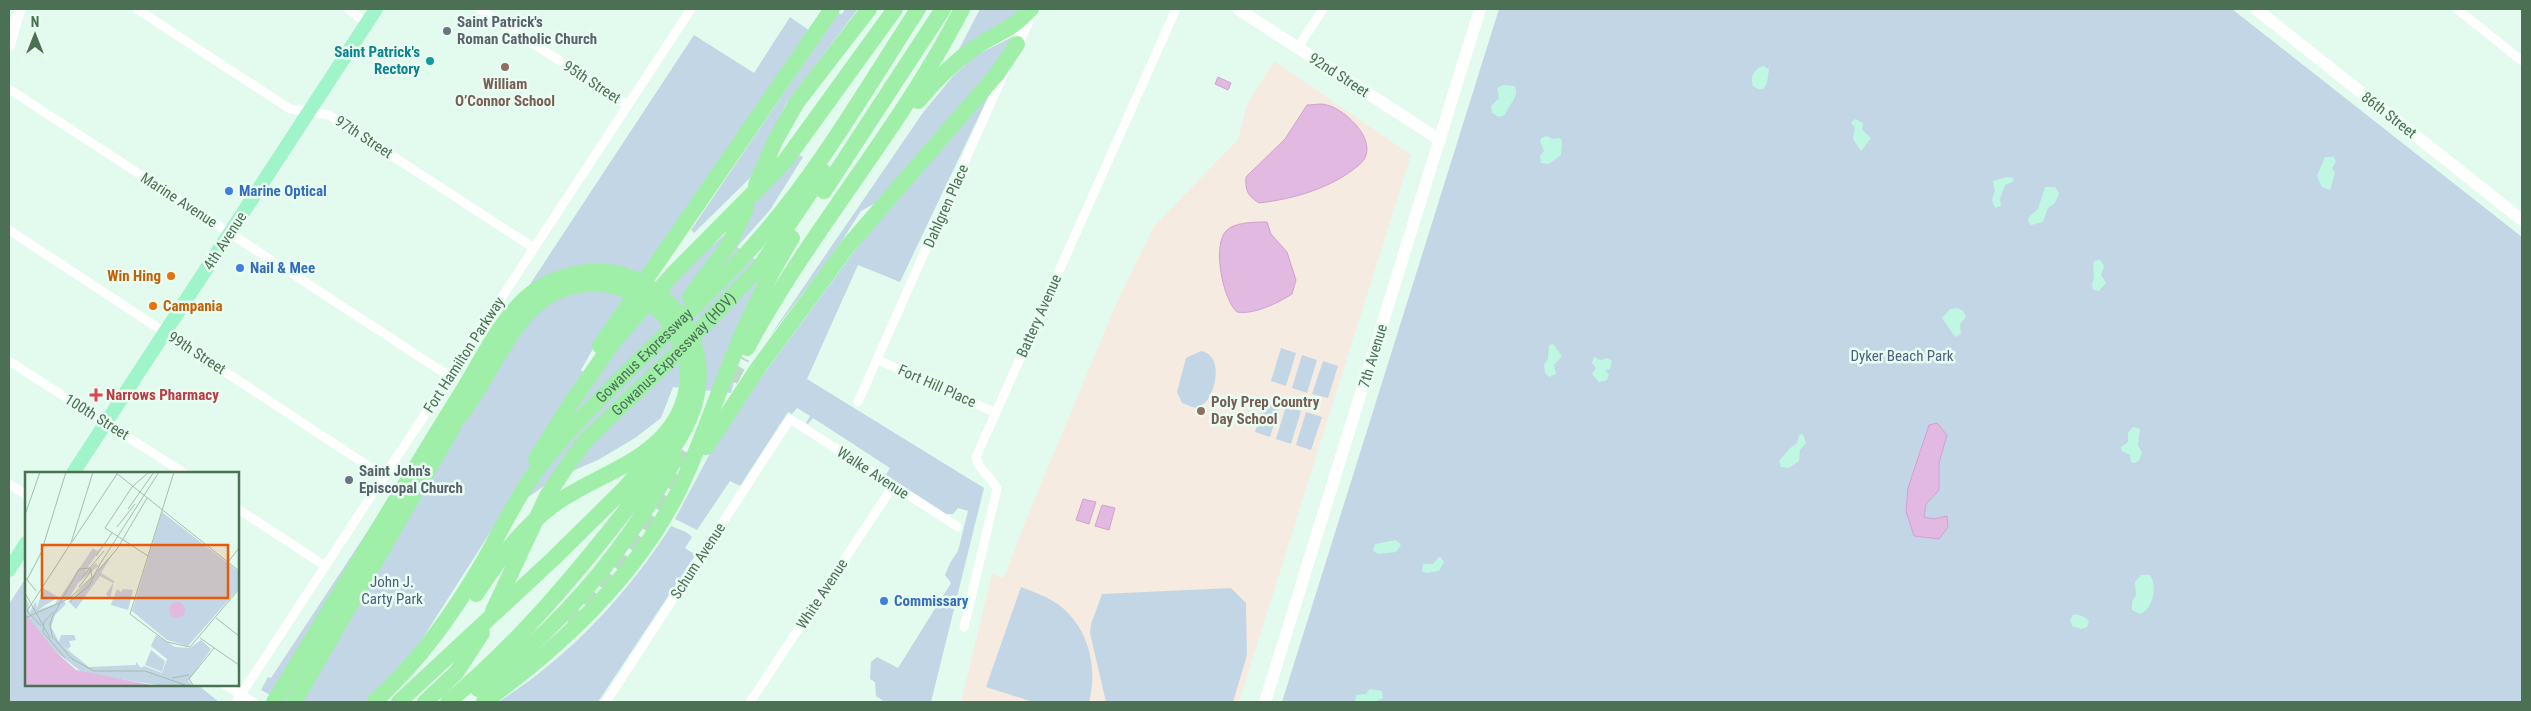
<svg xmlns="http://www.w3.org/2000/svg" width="2531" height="711" font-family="'Roboto Condensed',sans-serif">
<rect width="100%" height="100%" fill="#e3faee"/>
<path fill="#f6ebe0" d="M1274 61 1411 155 1239 702H961L992 574 1004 578 1026 520 1117 302 1154 226 1238 140 1247 105Z"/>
<path fill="#c3d6e6" d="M845 9H858L786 104 752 176 694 233 691 230 838 13 842 14Z
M980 9H1021L1011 23 957 53Z
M1499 9H2232L2522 237V702H1282Z
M790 17 810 31 602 333 581 370 592 382 612 352 685 270 723 236 772 184 797 154 803 157 770 210 737 247 765 266 731 393 673 387 661 418 635 438 598 460 554 479 500 517 382 702H284L261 690 268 677 271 678 694 35 754 73Z
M1016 35 999 64 879 201 861 211 836 250 768 339 922 114 953 76 975 56Z
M989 95 900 282 858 265 807 379 984 488 931 702H885L876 696 875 682 870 679 871 662 877 657 898 668 951 583 945 575 950 563 958 551 968 511 958 508 953 514H946L886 475 890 468 813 418 808 424 806 423 810 416 797 408 792 414 788 412 740 486 730 481 697 530 675 519 723 429 876 222Z
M1281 348 1296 353 1286 386 1271 381Z
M1201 351C1222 355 1217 385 1208 399 1205 404 1200 406 1195 408L1182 403 1177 392 1186 358Z
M1302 355 1317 360 1307 393 1292 388Z
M1323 361 1338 366 1328 398 1312 394Z
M1265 399 1280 404 1270 437 1255 432Z
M1286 406 1301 411 1291 444 1276 439Z
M1306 412 1322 417 1311 450 1296 445Z
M671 526 686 532 692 537 685 548 694 554V557L598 702H498C567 659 628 594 671 526Z
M24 581H26V685H198L219 702H9V604Z
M1021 587C1034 592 1048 597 1059 605 1089 628 1098 667 1089 702H1033L986 687Z
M1231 588 1246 603 1247 655 1233 702H1106L1090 633 1091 624 1102 594Z"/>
<path fill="#c0f7e3" d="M1763 66 1769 69 1767 83 1763 89H1758L1753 86C1750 77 1754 69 1763 66Z
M1503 85 1514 86C1521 96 1508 105 1505 115L1499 117 1492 113 1491 106 1499 98 1497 88Z
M1855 119 1863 123 1862 130 1871 138 1861 151 1853 139 1855 128 1851 123Z
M1547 136 1552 139 1560 138 1562 141 1561 155 1549 164 1541 163 1540 156 1544 151 1540 141 1541 138Z
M2325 157H2334L2336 162 2332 168 2335 173 2330 190 2322 187 2317 176Z
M2007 177 2013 178 2014 181 2005 185 2000 199 2001 206 1995 208 1992 200 1995 190 1993 181Z
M2045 187H2055L2059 193 2055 203 2048 208 2043 222 2031 225 2028 222 2029 217 2038 209Z
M2100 260 2104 266 2101 275 2106 283 2099 291 2093 290 2092 284C2096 276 2092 270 2094 261Z
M1957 308 1963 311 1966 317 1960 324 1961 334 1955 337 1942 318 1950 309Z
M1553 344 1562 356 1554 365 1556 374 1549 377 1545 373 1544 365 1548 359 1549 345Z
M1594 357 1600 360 1607 358 1612 361 1610 369 1605 370 1609 375 1607 380 1599 382 1592 374 1596 368 1592 363Z
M2133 427 2140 429 2138 445 2142 453 2139 460 2135 463 2131 462 2130 455 2122 451 2121 447 2128 442V433Z
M1803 434 1806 443 1800 450 1799 461 1789 468 1781 467 1779 461 1789 449 1797 443 1799 435Z
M1396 540 1401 545 1396 552 1378 554 1373 550 1375 544Z
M1440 556 1444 562 1439 571 1426 573 1422 571 1423 564H1433Z
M2141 575H2150C2158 586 2153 609 2140 614L2132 610V602L2136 595 2135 582Z
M2073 615C2078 613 2085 617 2089 621L2087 627 2081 629 2072 626 2070 620Z
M1370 689 1382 691 1383 698 1377 701 1355 702 1356 695 1366 694Z"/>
<path fill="#e1b9e1" stroke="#d2a1d1" d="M1218 77 1231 83 1228 90 1215 84Z
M1307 105C1313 105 1321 103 1327 105 1347 110 1383 145 1359 165 1332 188 1294 199 1259 203 1248 196 1245 191 1246 177L1285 139Z
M1267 222 1271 234 1287 252 1296 280 1292 294C1278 303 1254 315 1237 312 1223 300 1212 246 1226 231 1234 222 1255 222 1267 222Z
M1937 423 1947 435 1939 463V490L1926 504 1924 517 1934 519 1947 516 1948 527 1939 539 1914 536 1906 511 1908 488 1929 425Z
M1083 499 1096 502 1089 524 1076 520Z
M1102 505 1115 508 1109 530 1095 526Z"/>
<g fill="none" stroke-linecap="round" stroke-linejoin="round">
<path stroke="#bdd8c7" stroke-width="16" stroke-dasharray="16 8" stroke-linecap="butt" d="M730 380 742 357
M568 622C619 572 655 513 690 451"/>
<path stroke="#fff" stroke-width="9" d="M137 9 290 109 329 115 534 248
M348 9 367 24
M480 9 628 105
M2457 9 2522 61
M1298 47 1323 9
M9 89 449 376
M9 230 385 477
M878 360 996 413
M9 361 184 473
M858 402 1005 71
M9 484 26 495
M238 509 325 566
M964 627 997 489C992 477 978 470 976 457L1176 9
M225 685 253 702
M236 702 691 9
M606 702 790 419 958 527
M750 702 893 486"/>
<path stroke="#fff" stroke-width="11" d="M9 46 20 9"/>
<path stroke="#fff" stroke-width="12" d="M1238 9 1440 140
M2256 9 2522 220
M1017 44 1031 12
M1265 702 1480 9"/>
<path stroke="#a0f4ca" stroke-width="14" d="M73 473 376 9
M9 570 26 543"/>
<g stroke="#9fefa9" stroke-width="16">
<path d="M918 101C934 82 954 62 974 48 996 33 1012 30 1031 9"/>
<path d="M756 185 775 141 797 102 869 9"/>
<path d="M824 191 943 9"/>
<path d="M690 297 730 243 746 208"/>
<path d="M600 346 832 9"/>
<path d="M747 348C810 230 900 130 962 9"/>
<path d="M458 418C490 381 508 319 550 295 628 252 719 338 677 417 651 464 592 476 552 506 520 530 498 561 476 594"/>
<path d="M706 447 758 368 848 246 997 74 1017 44"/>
<path d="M536 459 569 406 614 341 672 275 785 161 895 9"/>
<path id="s1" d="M493 611 547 496 564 470 586 440 675 355 759 268 824 172"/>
<path d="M478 689C560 628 627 550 675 459"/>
<path d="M274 702C335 602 395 500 457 400 478 368 498 322 527 297 554 274 595 265 629 277 681 297 711 352 694 406 683 441 655 473 633 501 577 573 518 644 448 702"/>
<path d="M294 702 454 425"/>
<path id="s2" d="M374 702C420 661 454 612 485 559 505 523 523 484 550 453 613 379 689 318 753 246 817 175 866 89 918 9"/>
<path d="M399 702 554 558 623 490 667 440"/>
<path d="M425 702 456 673 482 633"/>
<path d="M484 702C559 648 633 579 676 496 696 457 710 415 726 374 744 327 765 281 792 238"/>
</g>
</g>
<g fill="#6b7280" stroke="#e9fdf2" stroke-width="2">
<circle cx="447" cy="31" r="5"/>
<circle cx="349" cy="480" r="5"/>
</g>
<circle fill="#0f9aa8" stroke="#e9fdf2" stroke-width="2" cx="430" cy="61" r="5"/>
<g fill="#8d6e63" stroke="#e9fdf2" stroke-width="2">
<circle cx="505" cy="67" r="5"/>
<circle cx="1201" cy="411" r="5"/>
</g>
<g fill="#3f7fe0" stroke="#e9fdf2" stroke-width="2">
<circle cx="229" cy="191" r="5"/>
<circle cx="240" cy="268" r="5"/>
<circle cx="884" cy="601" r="5"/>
</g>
<g fill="#e8710a" stroke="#e9fdf2" stroke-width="2">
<circle cx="171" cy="276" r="5"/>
<circle cx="153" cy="306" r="5"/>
</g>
<path fill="#e0444e" stroke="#e9fdf2" stroke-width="2" d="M93.5 387.5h5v5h5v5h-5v5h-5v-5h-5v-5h5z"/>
<g text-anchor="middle" stroke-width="5" stroke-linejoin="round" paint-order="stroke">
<g font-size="15" font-weight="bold" fill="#5b616d" stroke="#e9fdf2" text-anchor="start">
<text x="457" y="27">Saint Patrick's<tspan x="457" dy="17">Roman Catholic Church</tspan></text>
<text x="359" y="476">Saint John's<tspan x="359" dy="17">Episcopal Church</tspan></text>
</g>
<g font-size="15" font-weight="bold" fill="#0d838f" stroke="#e9fdf2" text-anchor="end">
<text x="420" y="57">Saint Patrick's<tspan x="420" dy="17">Rectory</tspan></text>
</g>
<g font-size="15" fill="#4b7053" stroke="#e9fdf2">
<text transform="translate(1339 75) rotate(33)" y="5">92nd Street</text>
<text transform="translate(592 82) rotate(33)" y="5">95th Street</text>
<text transform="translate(2389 115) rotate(38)" y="5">86th Street</text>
<text transform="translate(364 137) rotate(33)" y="5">97th Street</text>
<text transform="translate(179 200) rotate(33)" y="5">Marine Avenue</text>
<text transform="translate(946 206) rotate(-66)" y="5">Dahlgren Place</text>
<text transform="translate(225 241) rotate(-57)" y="5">4th Avenue</text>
<text transform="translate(1039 316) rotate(-66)" y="5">Battery Avenue</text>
<text transform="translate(197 353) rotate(33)" y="5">99th Street</text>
<text transform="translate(464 355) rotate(-57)" y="5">Fort Hamilton Parkway</text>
<text dy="5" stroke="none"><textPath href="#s2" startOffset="442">Gowanus Expressway</textPath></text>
<text dy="5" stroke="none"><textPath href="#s1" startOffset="318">Gowanus Expressway (HOV)</textPath></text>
<text transform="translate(1373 356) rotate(-73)" y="5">7th Avenue</text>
<text transform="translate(937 386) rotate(24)" y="5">Fort Hill Place</text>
<text transform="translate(97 417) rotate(32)" y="5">100th Street</text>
<text transform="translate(873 473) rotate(33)" y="5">Walke Avenue</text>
<text transform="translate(698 561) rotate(-57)" y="5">Schum Avenue</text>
<text transform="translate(822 594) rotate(-57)" y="5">White Avenue</text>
</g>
<g font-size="15" font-weight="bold" fill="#785e54" stroke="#e9fdf2">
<text x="505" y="89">William<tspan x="505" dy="17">O’Connor School</tspan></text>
<text x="1211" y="407" text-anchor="start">Poly Prep Country<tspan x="1211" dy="17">Day School</tspan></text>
</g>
<g font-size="15" font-weight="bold" fill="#366cbe" stroke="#e9fdf2" text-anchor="start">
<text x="239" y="196">Marine Optical</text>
<text x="250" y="273">Nail &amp; Mee</text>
<text x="894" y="606">Commissary</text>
</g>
<g font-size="15" font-weight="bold" fill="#c56008" stroke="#e9fdf2" text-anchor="end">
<text x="161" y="281">Win Hing</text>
<text x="163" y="311" text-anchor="start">Campania</text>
</g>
<g font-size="15" fill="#4a6180" stroke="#e9fdf2">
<text x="1902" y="361">Dyker Beach Park</text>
<text x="392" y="587">John J.<tspan x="392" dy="17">Carty Park</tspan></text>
</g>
<g font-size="15" font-weight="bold" fill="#be3a42" stroke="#e9fdf2" text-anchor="start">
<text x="106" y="400">Narrows Pharmacy</text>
</g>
</g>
<g transform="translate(25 472)">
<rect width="214" height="214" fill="#e3faee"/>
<path d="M137 40 214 100V116L163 174 142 168 107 139ZM68 76 72 79 76 76 59 101 71 91 73 94 53 111 43 128 36 124ZM89 80 76 101 89 109 85 127 81 122 88 111 75 104 51 137 44 130ZM18 116 33 125 13 138 30 132 34 125 39 129 41 132 30 143 26 155 34 170 36 163H49L51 168 44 169 46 174 43 177 38 174 64 195 111 193V190L116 196 119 194 137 201 142 187 126 174 131 163 150 175 165 176 176 168 186 177 163 209 167 213H132L58 201 30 179 2 146 0 125 4 132V141L11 129 12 136ZM92 117 96 120 98 117 108 118 103 138 86 133ZM126 178 140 189 137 200 120 193Z" fill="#c3d6e6"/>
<path d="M144 138a8 8 0 1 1 16 0a8 8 0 1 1-16 0ZM0 141 30 179 51 198 126 213H0Z" fill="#e1b9e1"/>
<path fill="none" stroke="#a1bfab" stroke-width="1" d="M90 0 214 99M149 0 105 142 142 170 165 175 214 117M115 20 129 0M103 37 115 20M0 43 15 0M92 55 110 32M47 70 92 2M92 77 122 26M71 84 87 61M123 84 80 56 107 15 124 0M203 90 214 76M73 99 92 77M0 105 11 119M57 105 79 79M2 108 16 81 41 0M54 115 67 98M0 121 25 166M13 122 46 71 68 0M13 122 2 139 16 154M44 130 64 114 75 92 134 0M28 140 19 150 18 160 40 186M0 146 32 132 35 131 46 125 67 105 65 96 54 97 51 102 47 110 42 118 36 129 32 137 28 143 25 152 27 164 48 188M191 146 214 164M175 166 214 193M47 187 69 199H120L160 213M147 206 164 203M168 213 164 207 189 176"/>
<path fill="#e8590c" fill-opacity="0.15" stroke="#e8590c" stroke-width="2.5" d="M17 73H203V126H17Z"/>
<rect width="214" height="214" fill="none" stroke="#4b7053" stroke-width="2.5"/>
</g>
<rect width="2531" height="711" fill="none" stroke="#4b7053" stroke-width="20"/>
<g transform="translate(35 35)" stroke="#e9fdf2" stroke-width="4" paint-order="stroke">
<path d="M0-4L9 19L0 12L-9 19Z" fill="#4b7053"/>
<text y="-8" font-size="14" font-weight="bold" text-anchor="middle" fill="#4b7053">N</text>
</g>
</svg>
